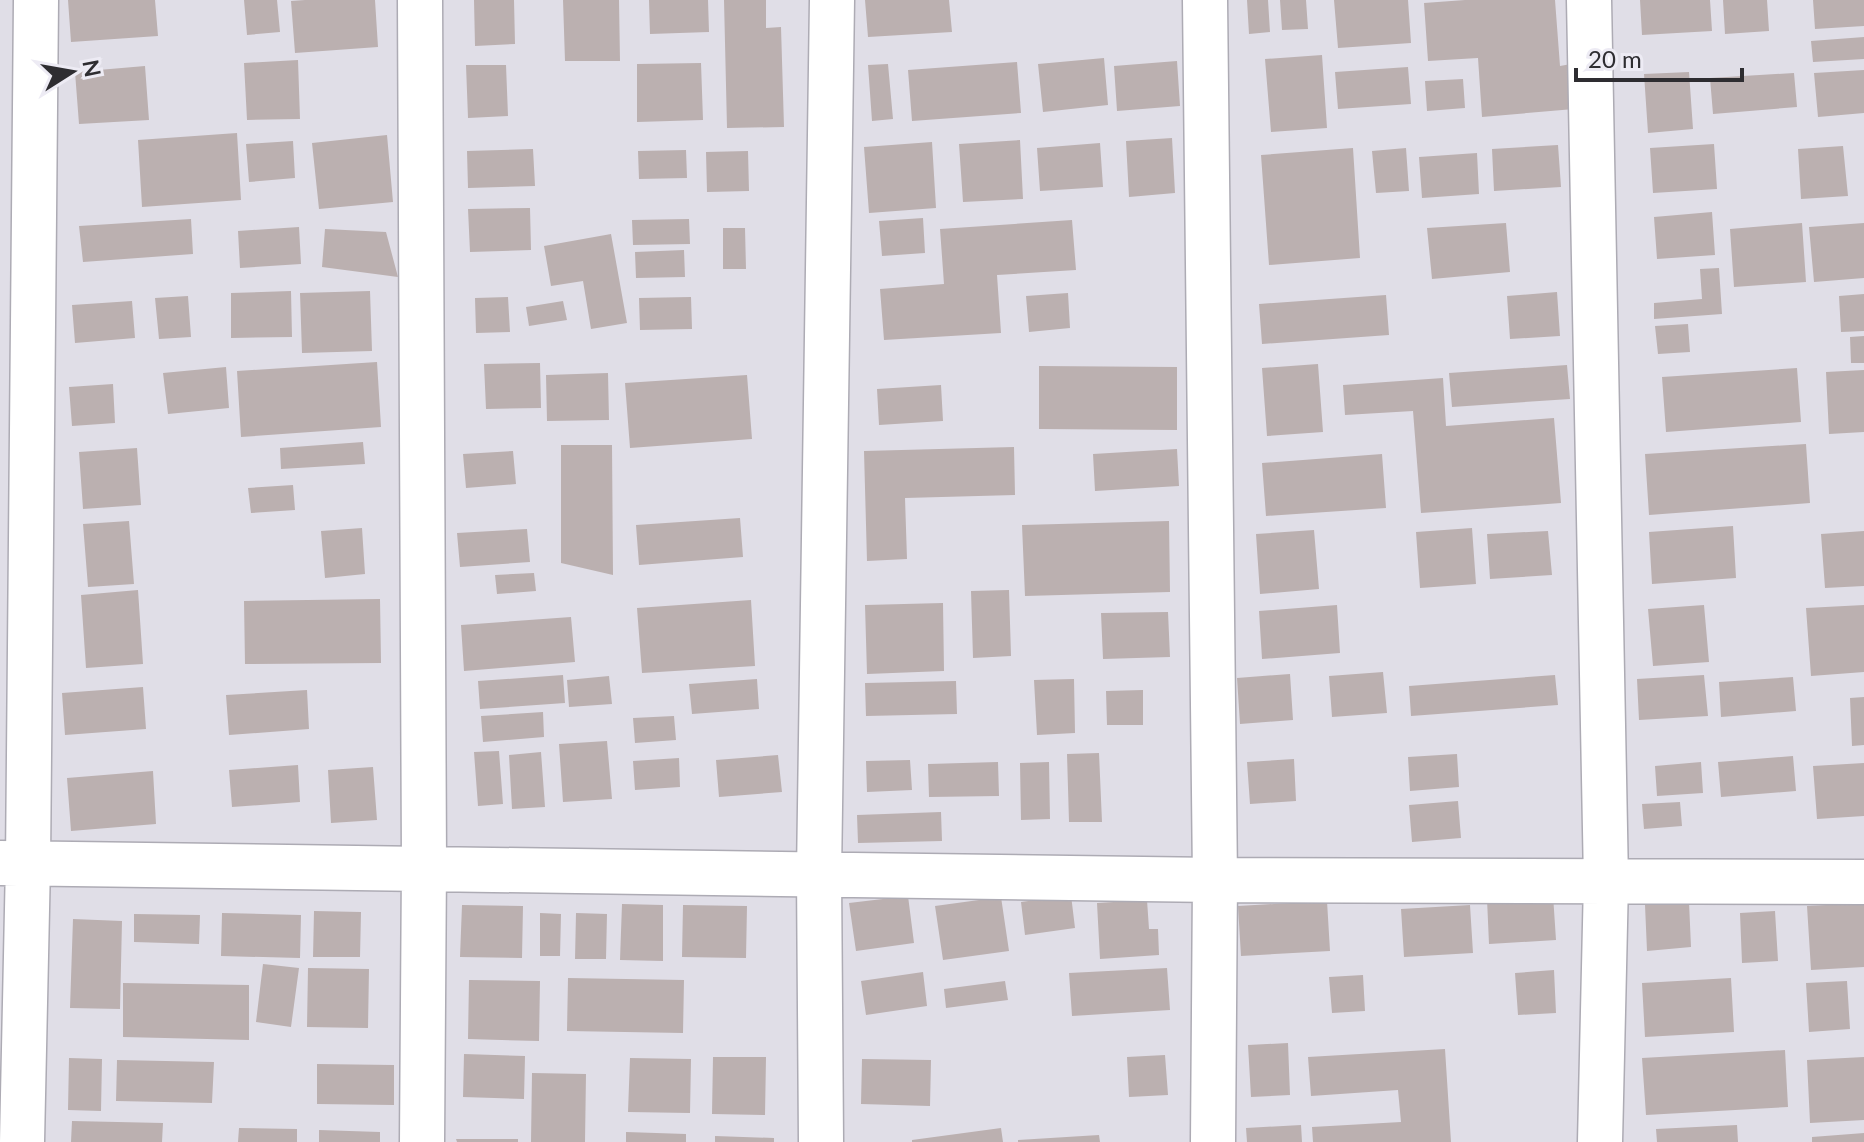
<svg xmlns="http://www.w3.org/2000/svg" width="1864" height="1142" font-family="Lato,sans-serif">
<rect width="100%" height="100%" fill="#e0dee7"/>
<path fill="#bbb0b0" d="M68 0H155L158 36 71 42Z
M244 0H277L280 32 247 35Z
M305 0H375L378 47 295 53 291 1Z
M474 0H514L515 44 475 46Z
M563 0H619L620 61H565Z
M649 0H708L709 32 650 34Z
M724 0H766V28L781 27 784 127 727 128Z
M865 0H949L952 32 868 37Z
M1247 0H1268L1270 32 1249 34Z
M1280 0H1306L1308 29 1282 30Z
M1334 0H1408L1411 43 1338 48Z
M1465 0H1555L1560 66 1571 64 1574 109 1482 117 1478 58 1428 61 1424 3Z
M1640 0H1710L1712 31 1642 35Z
M1723 0H1767L1769 31 1725 34Z
M1813 0H1864V26L1815 29Z
M1864 37V59L1813 62 1811 41Z
M1322 55 1327 128 1271 132 1265 59Z
M1104 58 1108 105 1043 112 1038 64Z
M298 60 300 119 247 120 244 63Z
M1177 61 1180 106 1117 111 1114 66Z
M1017 62 1021 113 912 121 908 70Z
M701 63 703 120 637 122V64Z
M888 64 893 119 872 121 868 65Z
M466 65H506L508 116 468 118Z
M145 66 149 120 79 124 75 72Z
M1408 67 1411 104 1338 109 1335 72Z
M1864 70V113L1818 117 1814 73Z
M1689 72 1693 129 1648 133 1644 74Z
M1794 73 1797 107 1713 114 1710 78Z
M1463 79 1465 108 1427 111 1425 81Z
M237 133 241 200 142 207 138 140Z
M387 135 393 202 319 209 312 143Z
M1172 138 1175 193 1129 197 1126 141Z
M1020 140 1023 199 963 202 959 144Z
M293 141 295 178 249 182 246 144Z
M932 142 936 208 869 213 864 147Z
M1100 143 1103 187 1040 191 1037 148Z
M1714 144 1717 189 1653 193 1650 148Z
M1558 145 1561 187 1494 191 1492 149Z
M1843 146 1848 196 1801 199 1798 149Z
M1353 148 1360 258 1269 265 1261 155Z
M1406 148 1409 191 1376 193 1372 151Z
M533 149 535 186 468 188 467 151Z
M686 150 687 178 639 179 638 151Z
M748 151 749 191 707 192 706 152Z
M1477 153 1479 194 1422 198 1419 157Z
M530 208 531 250 470 252 468 209Z
M1712 212 1715 255 1657 259 1654 217Z
M923 218 925 253 882 256 879 221Z
M191 219 193 254 83 262 79 226Z
M689 219 690 244 633 245 632 220Z
M1072 220 1076 270 997 275 1001 333 884 340 880 289 944 284 940 229Z
M1506 223 1510 272 1432 279 1427 228Z
M1802 223 1806 282 1734 287 1730 229Z
M1864 223V278L1814 282 1809 227Z
M299 227 301 264 240 268 238 231Z
M723 228H745L746 269H723Z
M325 229 386 232 398 277 322 267Z
M611 234 627 323 591 329 583 281 551 286 544 246Z
M684 250 685 277 636 278 635 252Z
M1719 268 1722 314 1654 319V303L1702 299 1700 269Z
M291 291 292 337 231 338V293Z
M370 291 372 351 302 353 300 293Z
M1557 292 1560 336 1510 339 1507 296Z
M1068 293 1070 328 1029 332 1026 296Z
M1864 294V331L1841 332 1839 296Z
M1386 295 1389 335 1262 344 1259 304Z
M188 296 191 337 159 339 155 298Z
M508 297 510 332 476 333 475 298Z
M691 297 692 329 640 330 639 298Z
M132 301 135 338 75 343 72 305Z
M563 301 567 320 529 326 526 307Z
M1688 324 1690 352 1658 354 1655 326Z
M1864 336V363H1851L1850 337Z
M377 362 381 427 241 437 237 371Z
M540 363 541 408 486 409 484 364Z
M1318 364 1323 432 1267 436 1262 368Z
M1567 365 1570 399 1452 407 1449 373Z
M1039 366 1177 367V430L1039 429Z
M226 367 229 408 168 414 163 373Z
M1797 368 1801 422 1666 432 1662 377Z
M1864 370V432L1829 434 1826 372Z
M608 373 609 420 547 421 546 375Z
M747 375 752 439 630 448 625 383Z
M1443 378 1446 426 1554 418 1561 503 1421 513 1413 411 1345 415 1343 385Z
M113 384 115 423 72 426 69 387Z
M941 385 943 421 879 425 877 389Z
M363 442 365 464 281 469 280 448Z
M1806 444 1810 503 1649 515 1645 454Z
M561 445H612L613 575 561 563Z
M1014 447 1015 495 905 498 907 559 867 561 864 451Z
M137 448 141 505 83 509 79 452Z
M1177 449 1179 486 1095 491 1093 454Z
M513 451 516 484 466 488 463 454Z
M1382 454 1386 508 1266 516 1262 463Z
M293 485 295 510 251 513 248 488Z
M740 518 743 557 639 565 636 525Z
M129 521 134 584 88 587 83 524Z
M1169 521 1170 592 1025 596 1022 525Z
M1733 526 1736 578 1652 584 1649 532Z
M362 528 365 574 325 578 321 531Z
M1472 528 1476 584 1420 588 1416 532Z
M527 529 530 562 460 567 457 533Z
M1314 530 1319 589 1260 594 1256 534Z
M1548 531 1552 575 1490 579 1487 534Z
M1864 531V586L1825 588 1821 534Z
M534 573 536 591 497 594 495 575Z
M138 590 143 664 86 668 81 595Z
M1009 590 1011 656 973 658 971 591Z
M380 599 381 663 245 664 244 601Z
M751 600 755 666 642 673 637 608Z
M943 603 944 671 867 674 865 605Z
M1337 605 1340 653 1262 659 1259 611Z
M1704 605 1709 662 1653 666 1648 609Z
M1864 605V672L1811 676 1806 608Z
M1168 612 1170 657 1103 659 1101 613Z
M571 617 575 662 464 671 461 625Z
M1383 672 1387 713 1332 717 1329 676Z
M1290 674 1293 720 1240 724 1237 678Z
M563 675 565 703 480 709 478 681Z
M1555 675 1558 705 1411 716 1409 686Z
M1704 675 1708 716 1639 720 1637 679Z
M609 676 612 704 569 707 567 680Z
M1793 677 1796 711 1721 717 1719 682Z
M757 679 759 709 692 714 689 684Z
M1074 679 1075 733 1037 735 1034 680Z
M956 681 957 714 866 716 865 683Z
M143 687 146 729 65 735 62 693Z
M307 690 309 729 229 735 226 695Z
M1143 690V725H1107L1106 691Z
M1864 697V745L1852 746 1850 698Z
M543 712 544 737 483 742 481 716Z
M674 716 676 740 635 743 633 718Z
M607 741 612 799 563 802 559 744Z
M499 751 503 804 478 806 474 752Z
M541 752 545 807 512 809 509 755Z
M1099 753 1102 822H1069L1067 754Z
M1457 754 1459 787 1410 791 1408 757Z
M778 755 782 792 719 797 716 760Z
M1793 756 1796 791 1721 797 1718 762Z
M679 758 680 787 635 790 633 761Z
M1294 759 1296 801 1250 804 1247 762Z
M910 760 912 790 867 792 866 761Z
M998 762 999 796 929 797 928 764Z
M1049 762 1050 819 1021 820 1020 763Z
M1701 762 1703 793 1657 796 1655 766Z
M1864 763V816L1817 819 1813 766Z
M298 765 300 802 232 807 229 770Z
M373 767 377 820 331 823 328 770Z
M153 771 156 824 71 831 67 778Z
M1458 801 1461 838 1412 842 1409 805Z
M1680 802 1682 826 1644 829 1642 804Z
M941 812 942 841 858 843 857 815Z
M1071 895 1075 928 1025 935 1021 902Z
M1553 895 1556 940 1489 944 1487 899Z
M908 896 914 943 856 951 849 903Z
M1001 897 1009 951 943 960 935 906Z
M1147 900 1149 929H1158L1159 955 1100 959 1097 903Z
M1327 901 1330 951 1241 956 1238 906Z
M1689 902 1691 947 1647 951 1645 905Z
M1864 903V967L1811 970 1807 906Z
M622 904 663 905V961L620 960Z
M462 905 523 906 522 958 460 957Z
M683 905 747 906 746 958 682 957Z
M1470 905 1473 953 1404 957 1401 909Z
M314 911 361 912 360 957H313Z
M1775 911 1778 961 1742 963 1740 913Z
M222 913 301 915 300 958 221 956Z
M540 913 561 914 560 956H540Z
M576 913 607 914 606 959H575Z
M134 914 200 915 199 944 134 942Z
M73 919 122 921 120 1009 70 1008Z
M263 964 299 968 291 1027 256 1022Z
M308 968 369 969 368 1028 307 1027Z
M1167 968 1170 1010 1072 1016 1069 973Z
M1554 970 1556 1013 1518 1015 1515 973Z
M923 972 927 1006 866 1015 861 981Z
M1363 975 1365 1011 1332 1013 1329 977Z
M568 978 684 980 683 1033 567 1031Z
M1731 978 1734 1032 1645 1037 1642 983Z
M469 980 540 981 539 1041 468 1039Z
M1005 981 1008 1000 946 1008 944 989Z
M1847 981 1850 1029 1809 1032 1806 983Z
M123 983 249 985V1040L123 1037Z
M1288 1043 1290 1095 1251 1097 1248 1045Z
M1445 1049 1451 1142H1313L1312 1127 1401 1122 1398 1090 1311 1096 1308 1057Z
M1785 1050 1788 1107 1646 1115 1642 1058Z
M464 1054 525 1056 524 1099 463 1097Z
M1165 1055 1168 1095 1129 1097 1127 1057Z
M713 1057H766L765 1115 712 1114Z
M1864 1057V1120L1810 1123 1807 1060Z
M69 1058 102 1059 101 1111 68 1110Z
M630 1058 691 1059 690 1113 628 1112Z
M862 1059 931 1060 930 1106 861 1104Z
M117 1060 214 1062 212 1103 116 1101Z
M317 1064 394 1065V1105L317 1104Z
M532 1073 586 1074 585 1142H531Z
M72 1121 163 1123 162 1142H71Z
M1301 1125 1302 1142H1247L1246 1128Z
M1737 1125 1738 1142H1657L1656 1129Z
M239 1128 297 1129V1142H238Z
M1001 1128 1003 1142H912V1140Z
M319 1130 380 1132V1142H319Z
M626 1132 686 1134V1142H626Z
M1864 1133V1142H1812V1137Z
M1099 1135 1100 1142H1018V1140Z
M715 1136 774 1138V1142H715Z
M456 1139H518V1142H457Z"/>
<g fill="none" stroke-linecap="round" stroke-linejoin="round">
<g stroke="#adabb4" stroke-width="47">
<path id="street" d="M420 0 424 864 422 1142
M1205 0 1215 880 1213 1142
M1589 0 1606 881 1600 1142
M0 863 1215 880 1864 882
M22 1142 28 863 36 0
M821 1142 819 874 832 0"/>
</g>
<use href="#street" stroke="#fff" stroke-width="44"/>
</g>
<g transform="translate(72 72) rotate(79)" stroke="#edebf4" stroke-width="6" paint-order="stroke">
<path d="M0-6L14 30L0 20L-14 30Z" fill="#2e2d31"/>
<text y="-12" font-size="22" font-weight="bold" text-anchor="middle" fill="#2e2d31">N</text>
</g>
<path d="M1576 68v12h166v-12" fill="none" stroke="#2e2d31" stroke-width="4"/>
<text x="1588" y="68" font-size="24" fill="#2e2d31" stroke="#edebf4" stroke-width="6" paint-order="stroke">20 m</text>
</svg>
